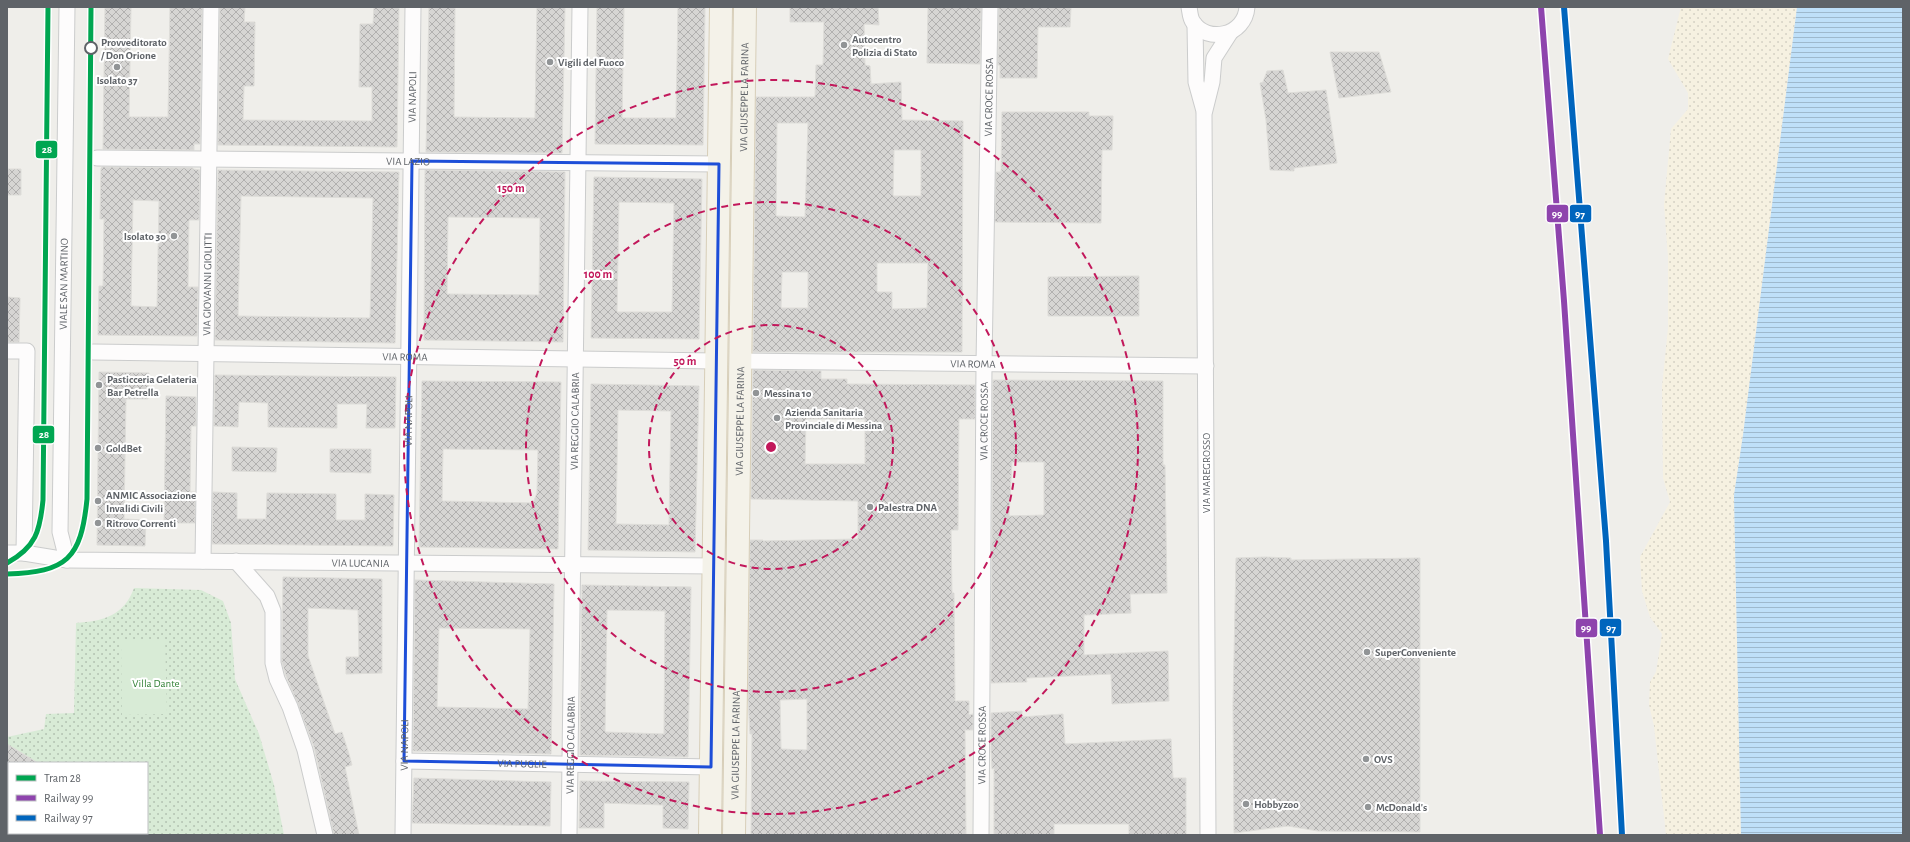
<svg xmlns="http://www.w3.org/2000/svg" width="1910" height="842" font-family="'Alegreya Sans',sans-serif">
<defs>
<pattern id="green-dots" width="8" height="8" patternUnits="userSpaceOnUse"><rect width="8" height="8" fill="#d8ebd6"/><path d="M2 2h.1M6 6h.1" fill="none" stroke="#b2c2b1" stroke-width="1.8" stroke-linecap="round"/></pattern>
<pattern id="sand-dots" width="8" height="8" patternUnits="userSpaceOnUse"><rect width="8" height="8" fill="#f6f1e1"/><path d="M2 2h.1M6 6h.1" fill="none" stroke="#d5d1c4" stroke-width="1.8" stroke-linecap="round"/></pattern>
<pattern id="water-rules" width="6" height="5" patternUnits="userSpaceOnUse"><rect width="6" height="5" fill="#bfe0f9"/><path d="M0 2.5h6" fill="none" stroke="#9eb9cd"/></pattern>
<pattern id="building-cross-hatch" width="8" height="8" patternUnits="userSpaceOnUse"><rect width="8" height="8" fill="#d6d5d3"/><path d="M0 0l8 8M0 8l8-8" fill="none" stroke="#b1b0af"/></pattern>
</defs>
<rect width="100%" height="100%" fill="#efeeea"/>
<path fill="url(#green-dots)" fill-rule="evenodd" d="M134 588 201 590 223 601 231 623 235 679 259 734 274 785 284 835H7V737L44 729 46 714 74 713 76 623C103 621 124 616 134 588ZM9 763H147V833H9Z"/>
<path fill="url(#sand-dots)" d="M1681 7H1797L1743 435 1734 495 1741 835H1666L1654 726 1649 705 1650 682 1656 672 1662 634 1650 617 1642 591 1640 557 1670 502 1663 478 1662 387 1668 328V257L1664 205 1671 129 1688 109V93L1668 59Z"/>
<path fill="#d8ebd6" d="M165 640 167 714 122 715 121 641Z"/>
<path fill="url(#water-rules)" d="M1797 7H1903V835H1741L1734 495 1743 435Z"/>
<path fill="url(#building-cross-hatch)" stroke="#deddd9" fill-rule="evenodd" d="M105 7H131L129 117H168L170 7H202L200 144H194V150L103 149Z
M220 7H245L244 22H255L254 86H244L243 120 372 121V87H359L360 24H373L374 7H399L397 147 218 145Z
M429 7H455L454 117 535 118 537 7H565L562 153 426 152Z
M597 7H624L622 118H676L678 7H705L703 145 595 144Z
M790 7H878L879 25 864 24 865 65 870 66 871 84 901 82 902 120 963 121 962 352H753L756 97H815L816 65H823L824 22H790ZM777 123H808L805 217 776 216ZM894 150H921V196H893ZM877 263H928L927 308 892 309V292H877ZM782 272H808V308H781Z
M928 7H981L980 64 927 63Z
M999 7H1071L1070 27H1038L1037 78H1000V65H998Z
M1330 52H1379L1391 92 1339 98Z
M1283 70 1288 93 1326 90 1337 163 1294 168V171L1270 170 1266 120 1260 83 1263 82 1267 71Z
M1002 112H1089V116H1113L1112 150H1102L1101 223 995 222 996 172H1001Z
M102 167 193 168V169L200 170 199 220H189L188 287H198L197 336 98 335 99 286H103L104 219H100L101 168ZM133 200 159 201 157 307 131 306Z
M7 169H21V195H7Z
M218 170 399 172 395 343 215 340ZM241 196 373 198 370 318 238 316Z
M425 170 565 172 563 342 424 340ZM448 217 540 218 539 295 447 294Z
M594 177 702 179 699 339 591 338ZM619 202 674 203 672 312H617Z
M1139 276V316H1048V277Z
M7 297 20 298 19 342H7Z
M753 370 821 371V379H847V384L975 385V419H959L958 530H951L952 593H954L955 701H969V715L973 714V730H965L966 835H751L752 734H750L748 698 750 540H763V541L858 539V501L751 499ZM806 419H865V464H805ZM807 699V750L781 749 780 700Z
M99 372 149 373 148 399H126L124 519 146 520 145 546 97 545Z
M215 375 396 377 395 428H366L367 404H337V428L268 427V403L239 402 238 427 214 426Z
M993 380 1163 381V465H1165L1167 593 1130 594 1131 613 1084 615V655L1168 651 1169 701 1112 704 1111 674 1026 678 1027 682 991 683ZM1012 462H1044V515L1009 516Z
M422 381 561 382 558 549 419 547ZM443 449 538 450 537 493 533 503 442 501Z
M591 384 699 386 695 552 588 550ZM618 410 671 411 669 525 616 524Z
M166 396 196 397V426H191L190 492H195V523H164Z
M232 447 277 448 276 472 232 471Z
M330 449H371V473L330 472Z
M213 492 237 493V519H266L267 493 336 494V520H365V494L394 495 393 546 212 544Z
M1265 557 1291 558V560L1420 558V832L1318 831 1288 826 1234 833 1233 705 1236 558Z
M283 577 382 579V673L346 674V657H359L358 610 308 608V656L335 734 342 732 349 754 352 765 345 767 359 835H334L314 747 298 704 286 676 282 662Z
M415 580 554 584 551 754 413 751ZM439 628 530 629 528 709 437 707Z
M582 585 691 587 688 757 580 755ZM607 610 665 611 664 734 605 732Z
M1022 711V717L1063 714 1065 744 1171 739 1173 778H1186V835H1129V824H1054V835H994V768L992 769 991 750V713Z
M7 744 38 763H7Z
M414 778 551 782 550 826 412 823Z
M580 781 689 782 688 829 663 828V805L604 803V828H579Z"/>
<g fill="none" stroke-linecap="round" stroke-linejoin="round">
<g stroke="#cbcccc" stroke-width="17">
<g id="minor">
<path d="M1189 7C1190 12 1190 18 1193 22 1207 44 1245 36 1247 7"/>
<path d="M1195 25 1196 82 1204 111"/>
<path id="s1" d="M97 158 719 164"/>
<path d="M7 351H27L24 553"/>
<path id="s2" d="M93 352 716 361"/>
<path id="s3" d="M741 361 1206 366"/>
<path id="s4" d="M7 553H24L67 560 714 566"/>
<path id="s5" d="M67 560 60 532 67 7"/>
<path id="s6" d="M203 561 211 7"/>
<path d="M236 561 267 596 273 611V663L277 679 290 707 305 750 325 835"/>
<path id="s7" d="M404 761 711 767"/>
<path id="s8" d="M403 835 413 7"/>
<path id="s9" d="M569 835 580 7"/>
<path id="s10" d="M981 835 984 364 990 7"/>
<path d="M1208 835 1204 114 1212 82 1214 58 1230 33"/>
</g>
</g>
<g stroke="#d7ceb8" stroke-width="24">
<g id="primary">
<path d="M710 835 721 7"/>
<path id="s11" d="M734 835 745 7"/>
</g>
</g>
<use href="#minor" stroke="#fdfcfc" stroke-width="15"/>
<use href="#primary" stroke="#f4f2e9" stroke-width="22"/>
<g stroke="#fff" stroke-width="9">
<path id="rail-1" d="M1541 7 1564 301 1600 835"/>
</g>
<g stroke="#fff" stroke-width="9">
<path id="rail-2" d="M1564 7 1606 541 1622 835"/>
</g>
<use href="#rail-1" stroke="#8e44ad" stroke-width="6"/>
<use href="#rail-2" stroke="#0065bd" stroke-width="6"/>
<g stroke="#fff" stroke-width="8">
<path id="tram-1" d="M7 563C36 547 40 531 43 500L48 7
M7 574C67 572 81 559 87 499L91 7"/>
</g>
<use href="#tram-1" stroke="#00a651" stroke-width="5"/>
</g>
<path fill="none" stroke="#1d4ed8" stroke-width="3" stroke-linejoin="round" d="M412 161 719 164 711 767 404 761Z"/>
<g fill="none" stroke="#c2185b" stroke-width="2" stroke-dasharray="7 5">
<circle cx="771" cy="447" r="122"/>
<circle cx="771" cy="447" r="245"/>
<circle cx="771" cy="447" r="367"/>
</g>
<g fill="#919496" stroke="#fff" stroke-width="1.5">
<circle cx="844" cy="45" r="4"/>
<circle cx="550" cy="62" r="4"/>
<circle cx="117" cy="67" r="4"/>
<circle cx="174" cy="236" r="4"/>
<circle cx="99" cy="385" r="4"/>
<circle cx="756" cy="393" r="4"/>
<circle cx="777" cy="418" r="4"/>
<circle cx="98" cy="448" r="4"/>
<circle cx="98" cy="501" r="4"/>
<circle cx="870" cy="507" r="4"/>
<circle cx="98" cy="523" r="4"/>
<circle cx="1367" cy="652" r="4"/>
<circle cx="1366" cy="759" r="4"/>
<circle cx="1246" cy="804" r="4"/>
<circle cx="1368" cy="807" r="4"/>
</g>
<circle fill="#fff" stroke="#5f6368" stroke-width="2" cx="91" cy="48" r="6"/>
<g text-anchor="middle" stroke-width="4" stroke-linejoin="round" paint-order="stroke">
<g font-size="11" font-weight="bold" fill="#5f6368" stroke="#fff" text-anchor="start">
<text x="852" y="43">Autocentro<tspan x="852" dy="13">Polizia di Stato</tspan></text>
<text x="558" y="66">Vigili del Fuoco</text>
<text x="117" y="84" text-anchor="middle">Isolato 37</text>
<text x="166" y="240" text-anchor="end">Isolato 30</text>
<text x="107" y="383">Pasticceria Gelateria<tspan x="107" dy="13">Bar Petrella</tspan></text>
<text x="764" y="397">Messina 10</text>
<text x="785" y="416">Azienda Sanitaria<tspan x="785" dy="13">Provinciale di Messina</tspan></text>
<text x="106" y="452">GoldBet</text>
<text x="106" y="499">ANMIC Associazione<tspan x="106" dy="13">Invalidi Civili</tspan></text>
<text x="878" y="511">Palestra DNA</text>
<text x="106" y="527">Ritrovo Correnti</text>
<text x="1375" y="656">SuperConveniente</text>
<text x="1374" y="763">OVS</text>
<text x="1254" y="808">Hobbyzoo</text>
<text x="1376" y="811">McDonald's</text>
</g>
<g font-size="11" font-weight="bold" fill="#5f6368" stroke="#fff" text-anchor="start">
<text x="101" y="46">Provveditorato<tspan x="101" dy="13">/ Don Orione</tspan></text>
</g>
<g font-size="11" fill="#5f6368" stroke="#fff">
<text dy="4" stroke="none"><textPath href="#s8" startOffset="738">VIA NAPOLI</textPath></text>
<text dy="4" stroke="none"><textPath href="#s11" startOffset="738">VIA GIUSEPPE LA FARINA</textPath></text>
<text dy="4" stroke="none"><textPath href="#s10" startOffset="738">VIA CROCE ROSSA</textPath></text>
<text dy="4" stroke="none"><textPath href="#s1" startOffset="311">VIA LAZIO</textPath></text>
<text dy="4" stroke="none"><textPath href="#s5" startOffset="277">VIALE SAN MARTINO</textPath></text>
<text dy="4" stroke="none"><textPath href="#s6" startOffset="277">VIA GIOVANNI GIOLITTI</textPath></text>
<text dy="4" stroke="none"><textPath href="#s2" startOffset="312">VIA ROMA</textPath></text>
<text dy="4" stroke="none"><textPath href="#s3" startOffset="232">VIA ROMA</textPath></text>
<text dy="4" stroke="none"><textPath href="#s8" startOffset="414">VIA NAPOLI</textPath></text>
<text dy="4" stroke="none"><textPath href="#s9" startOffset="414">VIA REGGIO CALABRIA</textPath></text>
<text dy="4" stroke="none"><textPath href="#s11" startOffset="414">VIA GIUSEPPE LA FARINA</textPath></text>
<text dy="4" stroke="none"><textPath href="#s10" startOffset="414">VIA CROCE ROSSA</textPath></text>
<text transform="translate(1206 473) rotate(-90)" y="4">VIA MAREGROSSO</text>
<text dy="4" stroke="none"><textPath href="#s4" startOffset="354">VIA LUCANIA</textPath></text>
<text dy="4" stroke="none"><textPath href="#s8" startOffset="90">VIA NAPOLI</textPath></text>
<text dy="4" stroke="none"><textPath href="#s9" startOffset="90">VIA REGGIO CALABRIA</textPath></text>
<text dy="4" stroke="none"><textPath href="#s11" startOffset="90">VIA GIUSEPPE LA FARINA</textPath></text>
<text dy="4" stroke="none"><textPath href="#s10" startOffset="90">VIA CROCE ROSSA</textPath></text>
<text dy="4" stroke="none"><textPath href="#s7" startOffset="118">VIA PUGLIE</textPath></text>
</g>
<g font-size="11" fill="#348238" stroke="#fff">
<text x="156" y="687">Villa Dante</text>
</g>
</g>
<circle cx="771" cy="447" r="6" fill="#c2185b" stroke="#fff" stroke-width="2"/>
<g font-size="12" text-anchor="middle" font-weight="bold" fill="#c2185b" stroke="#fff" stroke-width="4" stroke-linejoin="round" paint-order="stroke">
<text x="511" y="192">150 m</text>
<text x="598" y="278">100 m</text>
<text x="685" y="365">50 m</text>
</g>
<g stroke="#fff" stroke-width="1.5">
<rect x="35" y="140" width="23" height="19" rx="4" fill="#00a651"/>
<rect x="1569" y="204" width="23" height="19" rx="4" fill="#0065bd"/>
<rect x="1546" y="204" width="23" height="19" rx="4" fill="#8e44ad"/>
<rect x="32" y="425" width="23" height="19" rx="4" fill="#00a651"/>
<rect x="1599" y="618" width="23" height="19" rx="4" fill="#0065bd"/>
<rect x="1575" y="618" width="23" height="20" rx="4" fill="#8e44ad"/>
</g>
<g font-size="11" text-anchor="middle" font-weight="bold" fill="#fff">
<text x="47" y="153">28</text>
<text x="1580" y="218">97</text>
<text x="1557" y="218">99</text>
<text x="44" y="438">28</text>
<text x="1611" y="632">97</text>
<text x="1586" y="632">99</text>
</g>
<rect width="1910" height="842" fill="none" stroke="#5f6368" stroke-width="16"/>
<rect x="8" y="762" width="140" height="72" fill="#ffffff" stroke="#bfc1c3"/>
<rect x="16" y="775" width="20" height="6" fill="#00a651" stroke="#bfc1c3"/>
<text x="44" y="782" font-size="12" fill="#5f6368">Tram 28</text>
<rect x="16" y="795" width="20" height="6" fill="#8e44ad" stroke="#bfc1c3"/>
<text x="44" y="802" font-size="12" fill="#5f6368">Railway 99</text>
<rect x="16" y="815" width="20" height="6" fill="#0065bd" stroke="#bfc1c3"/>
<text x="44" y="822" font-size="12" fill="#5f6368">Railway 97</text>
</svg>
